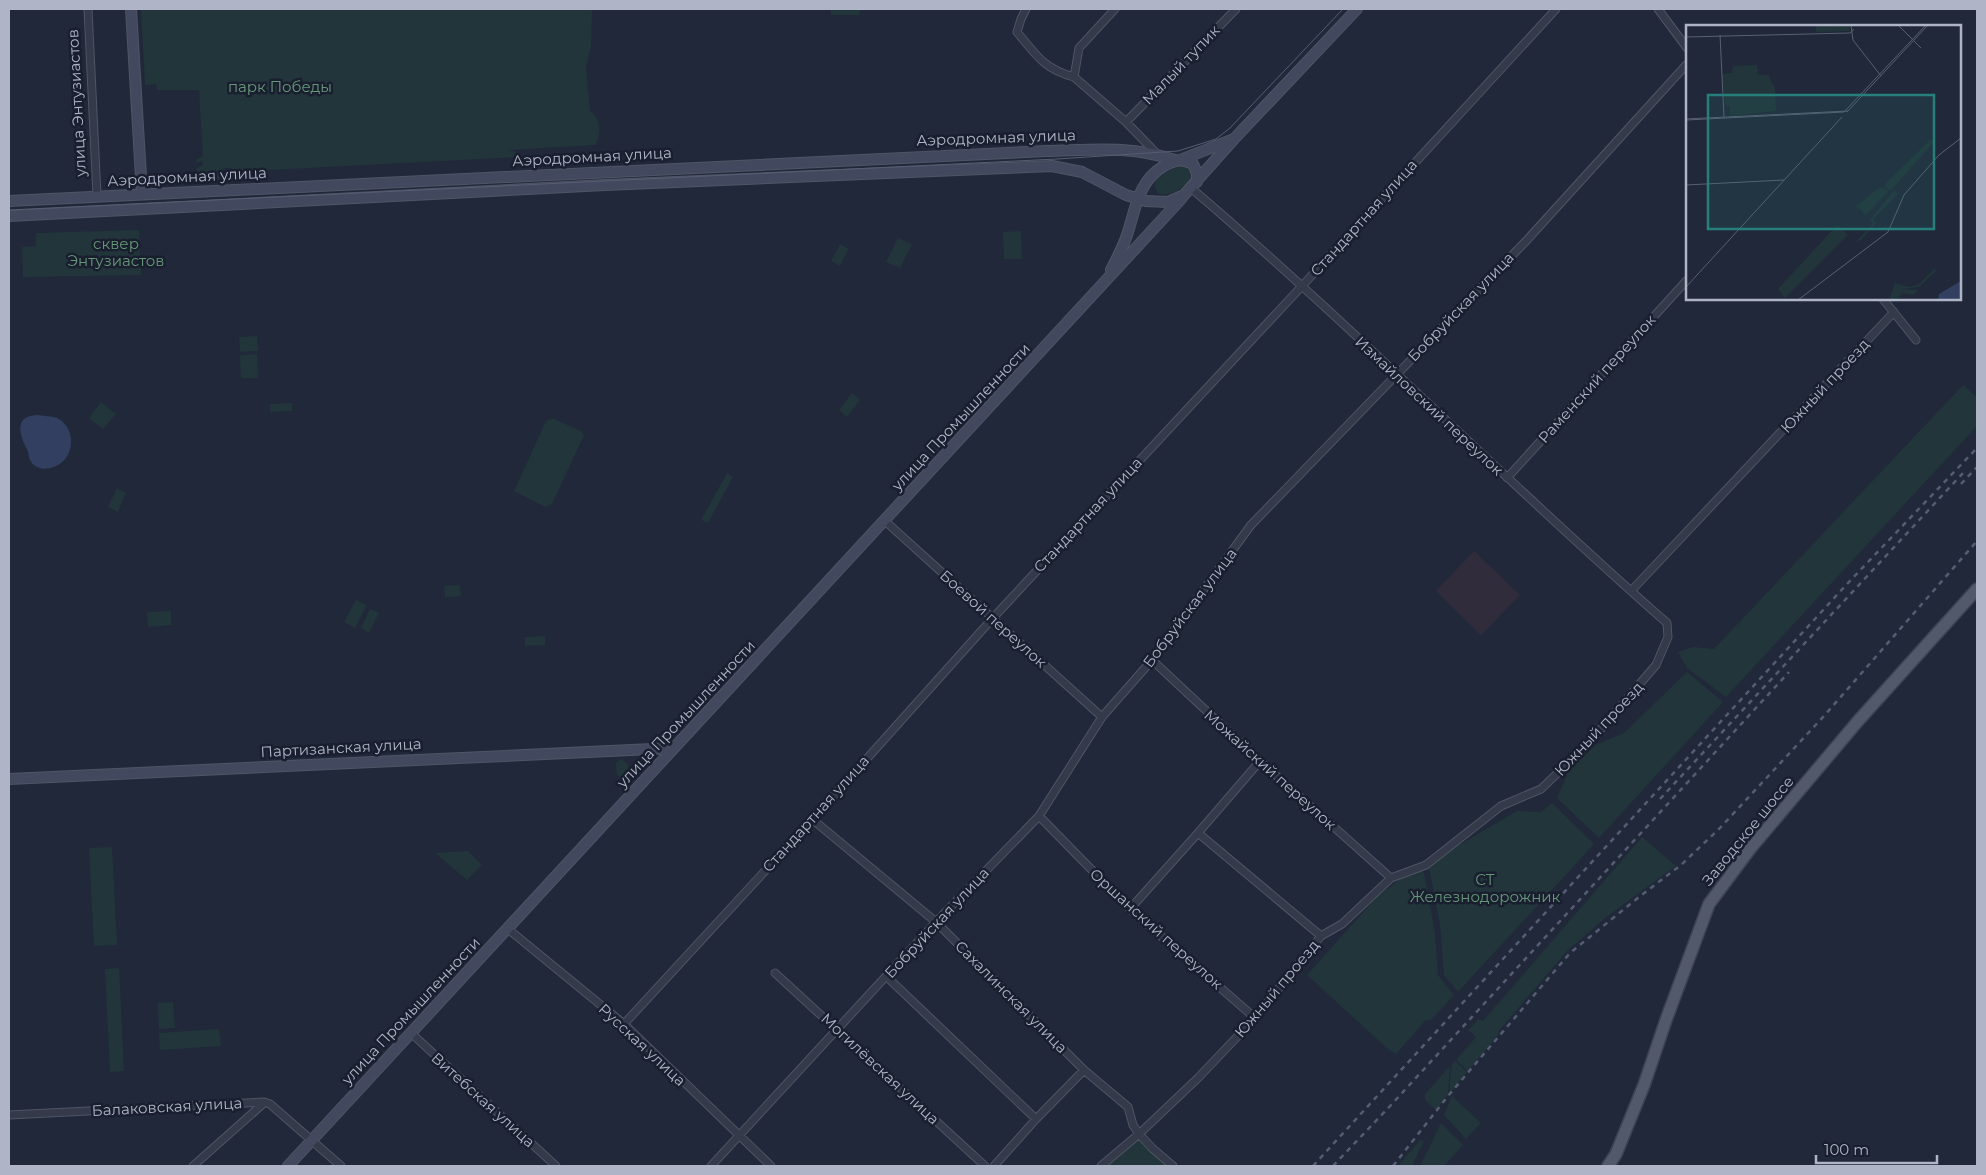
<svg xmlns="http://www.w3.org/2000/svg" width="1986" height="1175" font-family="Montserrat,sans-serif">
<rect width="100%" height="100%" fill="#20283a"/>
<path fill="#302c3b" d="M1474 551 1520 595 1481 635 1436 591Z"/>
<path fill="#22353b" d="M141 9H592L591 46 586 66 590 111C601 117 602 135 595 145L508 150 514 151 522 157 232 172V168H223V180L197 182V168L203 165V161L196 163 197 159 203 156 199 90H157L156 84 145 85Z
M831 9H861L859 15H831Z
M1183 164 1191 167 1194 176C1185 186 1173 197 1159 194L1155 188V181L1168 171Z
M139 230 141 275 23 277 22 247 36 246V233Z
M1021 231 1022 259H1004L1003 232Z
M898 238 912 244 900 268 886 262Z
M840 244 849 249 840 266 831 261Z
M257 336 258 351 240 352 239 337Z
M257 354 258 378H241L240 355Z
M1963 385 1977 397V426L1726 697 1687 668 1678 652 1693 647 1714 649Z
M852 393 860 400 847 417 839 410Z
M101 402 116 414 103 429 89 418Z
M292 403V411L270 412V404Z
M550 419H554L581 431 584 435 552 504 545 507 514 491 546 421Z
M727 473 733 477 708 523 701 520Z
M117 488 126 493 118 512 108 507Z
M460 585 461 596 445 597 444 586Z
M356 600 367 605 355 628 344 622Z
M370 609 379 613 369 633 361 628Z
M171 611V625L148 627 147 612Z
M545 636V645L525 646V637Z
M1687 672 1723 702 1599 838 1557 798 1570 768 1596 745 1624 733Z
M620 759C631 763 632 774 626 784L617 774 616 763Z
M1552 803 1594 844 1458 992 1444 975 1440 924 1429 867 1442 855 1517 811 1541 812Z
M1642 837 1676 866 1609 915 1568 950 1498 1032 1499 1034 1468 1071 1456 1060 1476 1037 1468 1030 1479 1019 1483 1021Z
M112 847 117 945 94 946 89 848Z
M468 851 482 865 467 880 435 853Z
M1422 870 1424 873 1435 933 1438 975 1454 995 1431 1020H1426L1396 1054 1389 1050 1307 975 1376 898 1401 878Z
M119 968 124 1071 110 1072 105 969Z
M173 1002 175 1028 159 1029 158 1003Z
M219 1029 221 1046 160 1050 159 1033Z
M1455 1061 1467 1072 1449 1094 1452 1064Z
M1450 1066 1448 1095 1436 1110 1425 1100V1094Z
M1452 1096 1481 1123 1466 1139 1444 1115Z
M1441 1123 1463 1145 1444 1166H1420Z
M1139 1137 1168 1166H1108Z
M1420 1140 1424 1141 1412 1166H1398Z"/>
<path fill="#323f60" d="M37 415C43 416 51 416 57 418 74 426 76 452 61 463 52 470 36 472 30 460 28 456 29 453 27 449 19 434 14 416 37 415Z"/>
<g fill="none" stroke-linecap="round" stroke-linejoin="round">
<g stroke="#4f5565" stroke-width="9">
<path id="street" d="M88 9 97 196
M1026 9 1021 19 1017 32C1036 55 1044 69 1074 77L1079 48 1115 9
M1658 9 1687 48
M1074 77 1126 122 1157 154
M1126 122 1236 9
M1883 299 1916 340
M1507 478 1687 280
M885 521 1102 717
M1631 591 1894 312
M1152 660 1260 761 1391 878
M1039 816 1130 909 1255 1018
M812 819 936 922 1084 1070 1128 1107 1133 1125 1139 1134 1153 1149 1173 1166
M1198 833 1321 936
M1130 909 1198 833 1260 761
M508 929 624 1024 771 1166
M775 973 985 1166
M887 977 1036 1119
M624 1024 811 821 992 619 1302 286 1556 9
M411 1033 556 1166
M9 1115 264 1102 270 1104 341 1166
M193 1166 264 1103
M711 1166 936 922 1039 816 1102 717 1152 660 1251 525 1527 240 1687 64
M994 1166 1036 1119 1084 1070
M1101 1166 1139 1134 1198 1078 1255 1018 1321 936 1342 924 1391 878 1426 865 1501 806 1541 789 1588 744 1656 665 1668 637 1667 623C1506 482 1355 328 1191 188"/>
</g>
<g stroke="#4f5565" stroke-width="12">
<path id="secondary" d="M131 9 142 194
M1180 160 1231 140
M9 201 1047 151C1093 150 1129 145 1175 160
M9 216 605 185 1052 166 1082 172 1126 195 1146 201 1168 202 1184 195 1234 139 1357 9
M1111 270C1117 258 1123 247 1127 235 1136 208 1138 181 1164 166 1175 160 1181 158 1193 164L1197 173V182
M9 779 674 748
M288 1166 1182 198"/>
</g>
<g stroke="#3d4354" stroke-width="14">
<path id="primary" d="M1608 1166 1616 1154 1644 1085 1666 1020 1709 904 1750 849 1858 721 1977 589"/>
</g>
<use href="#street" stroke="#343a4a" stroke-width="7"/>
<use href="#secondary" stroke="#42495e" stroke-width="10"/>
<use href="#primary" stroke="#52596b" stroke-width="11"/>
<path stroke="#565d72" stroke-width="1" d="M9 210 1057 159 1178 151 1216 139 1230 128 1343 9"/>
<path stroke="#565d72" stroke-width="2.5" stroke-dasharray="5 5" stroke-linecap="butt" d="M1961 484 1977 467
M1660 799 1963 473
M1313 1166 1847 584 1977 448
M1333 1166 1391 1105 1789 672
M1393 1166 1448 1096 1570 953 1639 897 1681 865 1720 828 1824 716 1977 541"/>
</g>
<g text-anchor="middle" stroke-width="5" stroke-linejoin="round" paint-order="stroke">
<g font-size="15" fill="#afb5c7" stroke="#1a1f2f">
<text transform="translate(1181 65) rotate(-46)" y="5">Малый тупик</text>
<text transform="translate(77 103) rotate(-93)" y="5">улица Энтузиастов</text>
<text transform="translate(996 138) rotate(-2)" y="5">Аэродромная улица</text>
<text transform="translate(592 157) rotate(-3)" y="5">Аэродромная улица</text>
<text transform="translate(187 177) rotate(-3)" y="5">Аэродромная улица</text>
<text transform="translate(1364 218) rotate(-48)" y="5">Стандартная улица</text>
<text transform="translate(1461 307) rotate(-46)" y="5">Бобруйская улица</text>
<text transform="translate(1597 379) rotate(-48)" y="5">Раменский переулок</text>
<text transform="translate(1825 386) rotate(-47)" y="5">Южный проезд</text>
<text transform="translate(1429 406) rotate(43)" y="5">Измайловский переулок</text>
<text transform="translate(961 417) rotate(-47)" y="5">улица Промышленности</text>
<text transform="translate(1088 515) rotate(-47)" y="5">Стандартная улица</text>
<text transform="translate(1190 608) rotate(-53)" y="5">Бобруйская улица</text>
<text transform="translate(993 619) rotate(42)" y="5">Боевой переулок</text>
<text transform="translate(686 714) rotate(-47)" y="5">улица Промышленности</text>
<text transform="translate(1599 729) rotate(-47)" y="5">Южный проезд</text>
<text transform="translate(341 748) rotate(-3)" y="5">Партизанская улица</text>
<text transform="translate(1270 770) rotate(42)" y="5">Можайский переулок</text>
<text transform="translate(816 814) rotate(-48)" y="5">Стандартная улица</text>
<text transform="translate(1748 831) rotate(-51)" y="5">Заводское шоссе</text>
<text transform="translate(937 923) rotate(-47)" y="5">Бобруйская улица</text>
<text transform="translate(1156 929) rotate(42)" y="5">Оршанский переулок</text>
<text transform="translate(1277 989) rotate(-50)" y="5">Южный проезд</text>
<text transform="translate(1011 997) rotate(45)" y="5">Сахалинская улица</text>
<text transform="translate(411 1011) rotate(-47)" y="5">улица Промышленности</text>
<text transform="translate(642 1045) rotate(43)" y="5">Русская улица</text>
<text transform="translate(880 1069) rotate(43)" y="5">Могилёвская улица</text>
<text transform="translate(483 1100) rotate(42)" y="5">Витебская улица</text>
<text transform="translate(167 1107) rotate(-3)" y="5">Балаковская улица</text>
</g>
<g font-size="15" fill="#659878" stroke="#1a1f2f">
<text x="280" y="92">парк Победы</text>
<text x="116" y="249">сквер<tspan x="116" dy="17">Энтузиастов</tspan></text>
<text x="1485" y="885">СТ<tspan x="1485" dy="17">Железнодорожник</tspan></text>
</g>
</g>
<g transform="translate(1686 25)">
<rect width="275" height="275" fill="#20283a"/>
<path d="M130 0H163V6L130 7ZM71 40 72 50H82L89 63 90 86 44 91V81L39 80 36 49 46 48 47 41ZM245 114 248 117 204 166 199 161 200 158ZM194 162 203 166 180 190 170 181ZM208 165 212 169 187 194 190 198 175 215 169 218 187 199 184 195ZM151 200 162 210 99 273 92 264ZM248 244 251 245 233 262 215 264 232 265 228 270 216 268 213 273 203 275 209 258 224 262 233 259Z" fill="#22353b"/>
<path d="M275 256V275H252L253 269Z" fill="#323f60"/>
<path fill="none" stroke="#596072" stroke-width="1" d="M165 0 167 15 195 51M212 0 235 23M34 10 38 92M0 12 164 8 168 4M161 87 242 0M0 94 162 86M0 95 158 87 240 0M0 160 98 155M0 262 156 92M112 275 202 207 218 170 253 130 275 113"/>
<path fill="#277f7b" fill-opacity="0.15" stroke="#277f7b" stroke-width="2.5" d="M22 70H248V204H22Z"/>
<rect width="275" height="275" fill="none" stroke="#afb5c7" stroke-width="2.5"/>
</g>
<rect width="1986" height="1175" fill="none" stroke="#afb5c7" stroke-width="20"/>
<path d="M1816 1155v8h121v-8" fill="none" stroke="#afb5c7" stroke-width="2.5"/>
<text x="1824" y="1155" font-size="15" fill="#afb5c7" stroke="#1a1f2f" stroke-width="4" paint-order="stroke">100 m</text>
</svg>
